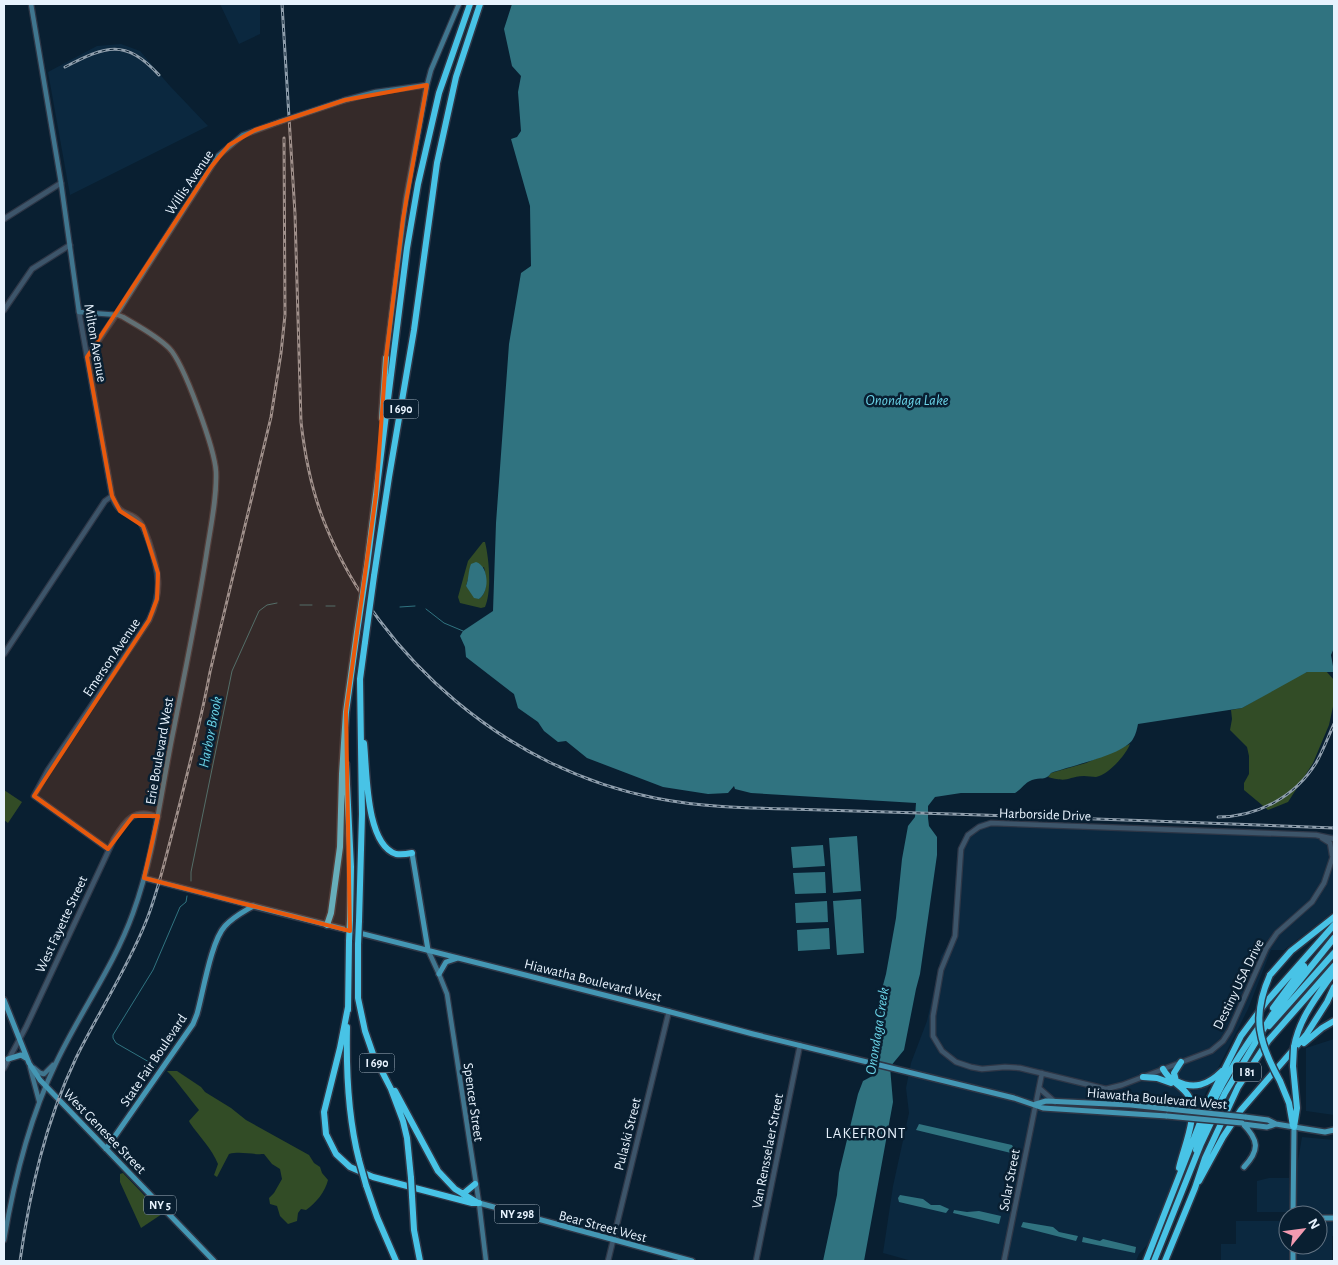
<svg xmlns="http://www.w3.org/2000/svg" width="1338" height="1265" font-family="'Alegreya Sans',sans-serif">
<rect width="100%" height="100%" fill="#091f31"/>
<path fill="#0b283f" d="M220 4H260V34L239 44Z
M121 44 140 51 169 85 208 126 70 195 48 72 97 46Z
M992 820 1334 834V911L1284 950H1271L1248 1009 1206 1092 1149 1243 1139 1254 1136 1261H912L883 1253 893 1186 909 1113 906 1088 911 1063 927 1021 941 956 951 940 953 932 957 853 965 833 980 822Z
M1334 1039V1115L1306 1111V1048Z
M1302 1137 1334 1140V1236H1332V1261H1221V1244H1236V1221H1288V1245H1318V1215H1297V1166Z
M1269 1178H1289L1290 1212H1257V1181Z"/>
<path fill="#324c26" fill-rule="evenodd" d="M483 542H485C489 558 492 591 485 607L481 608 460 603 458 597 468 561ZM484 567C486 577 489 592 479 599L466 586 468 579Z
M1326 671 1334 680V702L1329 725 1313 763 1288 802 1268 810 1244 790V783L1249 774V756L1247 747 1230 730 1232 719 1231 710 1242 708 1295 677 1307 672Z
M1130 744C1126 755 1108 775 1096 777 1092 777 1088 776 1084 776 1066 777 1069 783 1048 777L1051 773 1086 763Z
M4 790 22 802 8 823 4 820Z
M167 1071H177L201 1087 205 1092 231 1108 246 1120 309 1155 314 1163 320 1167 322 1173 328 1180C325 1192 316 1203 306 1210L301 1209 298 1213 297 1221 288 1224 280 1216 277 1206 270 1204 269 1198 274 1193 282 1179 280 1169 272 1164 264 1154C252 1155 241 1151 229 1154L217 1177 214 1175 218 1164C212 1149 199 1136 190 1123L189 1121 199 1110C188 1097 179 1083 167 1071Z
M123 1173 162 1214 141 1228 120 1182V1174Z"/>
<path fill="#307380" d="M512 4H1334V648L1331 655 1334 672H1307L1242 708 1138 724C1137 729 1136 734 1133 739 1124 755 1069 766 1051 773 1046 781 1040 777 1032 780 1024 783 1022 789 1015 793H961L935 797 928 806V818L929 826 937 837V855L920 974 916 989 904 1050 890 1067 893 1102 864 1261H823L837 1195 839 1173 858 1094 863 1081 876 1074 877 1066 874 1036 882 1003V989L886 974 896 918 902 859 908 826 915 817 916 803 751 793 735 789 734 786 728 793 708 794 663 787 587 758 566 741 558 742 544 731 538 722 518 708 514 694 466 657 465 647 460 636 463 631 493 611 496 523 509 344 521 273 531 266 530 206 511 139 517 137 521 131 518 92 521 76 512 66 504 29Z
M476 562C489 566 490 592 479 599L474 598 466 586C469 578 468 571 471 564Z
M857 836 861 891 833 893 829 838Z
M823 845 825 866 793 868 791 847Z
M825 872 826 893 795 894 793 873Z
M861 899 864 953 837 955 833 901Z
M827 901 828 922 796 923 795 903Z
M829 928 830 949 798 951 797 930Z
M919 1124 1012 1145 1014 1149 1011 1153 916 1130Z
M900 1195 923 1199 931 1205H940L949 1209 946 1213 899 1202 898 1198Z
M954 1210 967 1212 979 1211 1001 1216 999 1224 953 1213Z
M1023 1222 1053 1227 1059 1232 1078 1236 1076 1241 1021 1227Z
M1083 1237 1100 1241 1103 1239 1136 1247 1135 1253 1082 1242Z"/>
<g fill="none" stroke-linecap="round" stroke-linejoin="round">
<path stroke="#307380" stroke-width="1" d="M300 605H312
M326 606H335
M400 607 415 606
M426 609 444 623 463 631
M191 881V872L232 671 259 611 267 605 277 603
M156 1066 116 1043 113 1038V1035L153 970 180 907 186 902 187 896"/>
<g stroke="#2e3747" stroke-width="7">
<path id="tertiary" d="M4 219 61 183
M4 310 32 269 70 245
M79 312 112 496C120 518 129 510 139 521 144 526 146 535 149 542 159 572 163 591 149 620L48 770 34 796 108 849
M87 357 116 315
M4 654 105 501 112 496
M1322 838 1330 843 1332 855
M1334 839 1316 835 991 823 979 827 968 835 961 849 955 936 941 970 933 1016V1036L942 1051 956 1062 971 1067 982 1069 1005 1067 1020 1068 1106 1089 1122 1085 1211 1051 1223 1041 1230 1030 1266 949 1277 933 1312 902 1324 883 1334 853
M4 1068 26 1027 114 839C125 821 134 807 158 817
M1039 1088 1055 1102
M608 1261 669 1011
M756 1261 800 1045
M1004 1261 1042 1073"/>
</g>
<g stroke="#2e3747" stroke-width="7">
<path id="secondary" d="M345 100 376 92 427 85
M116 315 218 156 243 135 279 122
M386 358 406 199 427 85 431 70 459 4
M144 878 253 906
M428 950 439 974 447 994 479 1203 486 1261
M30 1067 39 1101
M34 1068 40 1073 44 1074 53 1065
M4 1240C14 1180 29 1119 56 1063 80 1012 114 966 133 913 155 853 161 790 174 728 185 671 197 614 206 557 210 529 217 500 216 472 215 450 184 363 169 348 156 335 138 326 123 317L118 315 79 312 61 183 31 4"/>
</g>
<g stroke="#2e3747" stroke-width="8">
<path id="primary" d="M412 853 428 950
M439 974 446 962 458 958
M4 1000 29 1063 40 1080 214 1261
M8 1059 21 1055 26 1058
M1036 1104 1046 1101 1131 1105 1168 1109
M1245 1117 1268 1120 1276 1124 1294 1127 1325 1132 1334 1130
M1242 1123C1259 1140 1260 1150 1244 1167
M1243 1124 1267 1127 1276 1124
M106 1149 193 1024 197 1014C203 993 211 941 225 926 233 917 243 912 253 906L663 1010 753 1034 1014 1098 1043 1108 1167 1116
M479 1203 692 1261
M1293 1215 1294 1127
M1318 1218H1334
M1293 1245V1261"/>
</g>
<g stroke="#2e3747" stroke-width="9">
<path id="motorway" d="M382 418 386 358
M367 566 407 248 418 184 439 93 470 4
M374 576 389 477 414 330 437 163 456 77 480 4
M364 743C367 769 365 844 396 854 402 855 407 854 412 853
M346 764 351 867 350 920
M359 921 362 814 360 679 365 642
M327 925 331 913 340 847 342 774 346 712 357 632
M358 944V998L365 1031 373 1054 391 1089 403 1121 407 1138 411 1178
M1270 975 1291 951 1334 917
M348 1007 340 1048 324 1112 326 1134 336 1154 350 1167 373 1177 472 1203H479
M1273 1008 1304 966
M348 1010 349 941
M1269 1026 1334 953
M347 1027C346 1072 348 1117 359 1160
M1304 1043 1322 1028 1334 1021
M1294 1047C1299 1018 1318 995 1334 972
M1293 1066 1297 1108 1294 1127
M1163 1069C1170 1082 1180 1084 1188 1095 1200 1112 1183 1149 1179 1168
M1143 1077 1157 1078 1171 1083
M1176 1081C1194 1090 1208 1085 1222 1071
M1176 1081 1174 1073 1181 1062
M1280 1081 1289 1103 1293 1126
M395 1091 438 1171 455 1189 478 1203
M1196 1150C1207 1104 1234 1062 1261 1024
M1199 1181 1223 1137 1241 1110 1306 1035 1327 1002 1334 987
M366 1185 377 1217 396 1261
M463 1194 475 1184
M412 1196 414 1230 420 1261
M1146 1261 1208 1102 1241 1036 1267 1001 1334 925
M1154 1261 1201 1144 1225 1093 1272 1015 1334 938
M1165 1261 1195 1188 1205 1158 1238 1087 1268 1041 1334 966"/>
</g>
<use href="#tertiary" stroke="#3d556a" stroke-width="4.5"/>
<use href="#secondary" stroke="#40768f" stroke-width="4.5"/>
<use href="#primary" stroke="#4497b4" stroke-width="5"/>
<use href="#motorway" stroke="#48c3e6" stroke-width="6"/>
<g stroke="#8f9eac" stroke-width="3">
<path id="rail" d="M282 4 295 214 301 422C305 457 312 492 325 524 380 660 510 770 655 798 699 807 745 808 790 809 844 811 897 812 951 814 1079 818 1206 823 1334 828
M65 67C106 46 125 38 159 75
M1218 817C1257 817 1295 797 1316 763 1323 751 1328 737 1334 724
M20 1261C30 1191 45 1123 76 1058 98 1013 126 971 145 924 157 895 164 864 172 834 186 780 200 726 210 672L271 417 281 353 285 315 284 138"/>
</g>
<use href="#rail" stroke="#091f31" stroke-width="1" stroke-dasharray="4" stroke-linecap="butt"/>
<g stroke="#2e3747" stroke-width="7" stroke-linecap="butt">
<path id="secondary-bridge" d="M279 122 345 100"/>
</g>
<g stroke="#2e3747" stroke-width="8" stroke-linecap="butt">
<path id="primary-bridge" d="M1168 1109 1245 1117
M1167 1116 1242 1123"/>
</g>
<g stroke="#2e3747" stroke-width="9" stroke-linecap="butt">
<path id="motorway-bridge" d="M357 632 367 566
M365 642 374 576
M349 941 350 920
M358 944 359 921
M1270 975C1251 1017 1259 1043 1280 1081
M1293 1066 1294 1047
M359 1160 366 1185
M411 1178 412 1196"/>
</g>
<use href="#secondary-bridge" stroke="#40768f" stroke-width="4.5"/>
<use href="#primary-bridge" stroke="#4497b4" stroke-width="5"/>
<use href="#motorway-bridge" stroke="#48c3e6" stroke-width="6"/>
</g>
<path fill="#e8590c" fill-opacity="0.2" stroke="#e8590c" stroke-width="4" stroke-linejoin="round" d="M427 85 403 219 386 358 376 495 346 712 350 931 144 878 158 816H133L108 849 34 796 149 620 157 599 158 573 143 526 120 511 112 496 87 357 211 167 229 145 255 130 345 100Z"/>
<g text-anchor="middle" stroke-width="5" stroke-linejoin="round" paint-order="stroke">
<g fill="#091f31" stroke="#a4b3c0" stroke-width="1">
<rect x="383.5" y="399.5" width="35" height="19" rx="4"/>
<rect x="359.5" y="1053.5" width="35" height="19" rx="4"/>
<rect x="1233" y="1062.5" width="28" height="19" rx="4"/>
<rect x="144" y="1195.5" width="32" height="19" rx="4"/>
<rect x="494.5" y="1204.5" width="45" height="19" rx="4"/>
</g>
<g font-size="12" font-weight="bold" fill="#e7f2fd">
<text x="401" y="413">I 690</text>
<text x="377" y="1067">I 690</text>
<text x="1247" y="1076">I 81</text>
<text x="160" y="1209">NY 5</text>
<text x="517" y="1218">NY 298</text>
</g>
<g font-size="14" fill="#e7f2fd" stroke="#091f31">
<text transform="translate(189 182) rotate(-56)" y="5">Willis Avenue</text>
<text transform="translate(96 343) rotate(80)" y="5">Milton Avenue</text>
<text transform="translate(111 657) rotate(-56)" y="5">Emerson Avenue</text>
<text transform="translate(159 751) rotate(-80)" y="5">Erie Boulevard West</text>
<text transform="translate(1045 814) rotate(2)" y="5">Harborside Drive</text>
<text transform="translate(61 924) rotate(-65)" y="5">West Fayette Street</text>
<text transform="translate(593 980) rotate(14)" y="5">Hiawatha Boulevard West</text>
<text transform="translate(1238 984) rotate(-64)" y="5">Destiny USA Drive</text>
<text transform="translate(153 1060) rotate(-56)" y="5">State Fair Boulevard</text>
<text transform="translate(1157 1098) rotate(5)" y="5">Hiawatha Boulevard West</text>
<text transform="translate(474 1102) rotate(82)" y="5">Spencer Street</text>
<text transform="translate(105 1131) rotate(46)" y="5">West Genesee Street</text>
<text transform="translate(627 1134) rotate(-76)" y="5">Pulaski Street</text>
<text transform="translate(767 1151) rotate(-79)" y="5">Van Rensselaer Street</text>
<text transform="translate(1009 1180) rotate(-79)" y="5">Solar Street</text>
<text transform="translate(603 1226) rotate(15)" y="5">Bear Street West</text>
</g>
<g font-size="15" font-style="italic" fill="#6ad2e6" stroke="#091f31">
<text x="907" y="405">Onondaga Lake</text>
<text transform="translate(210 732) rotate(-79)" y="5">Harbor Brook</text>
<text transform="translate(877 1031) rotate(-81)" y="5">Onondaga Creek</text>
</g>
<g font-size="15" letter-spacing="1" fill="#e7f2fd" stroke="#091f31">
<text x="866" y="1138">LAKEFRONT</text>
</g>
</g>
<rect width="1338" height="1265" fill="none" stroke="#e7f2fd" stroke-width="10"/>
<g transform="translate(1303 1230) rotate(61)"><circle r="24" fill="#091f31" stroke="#627383"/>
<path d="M0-4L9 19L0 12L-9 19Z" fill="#f29ab0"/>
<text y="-8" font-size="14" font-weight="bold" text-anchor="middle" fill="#e7f2fd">N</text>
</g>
</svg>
